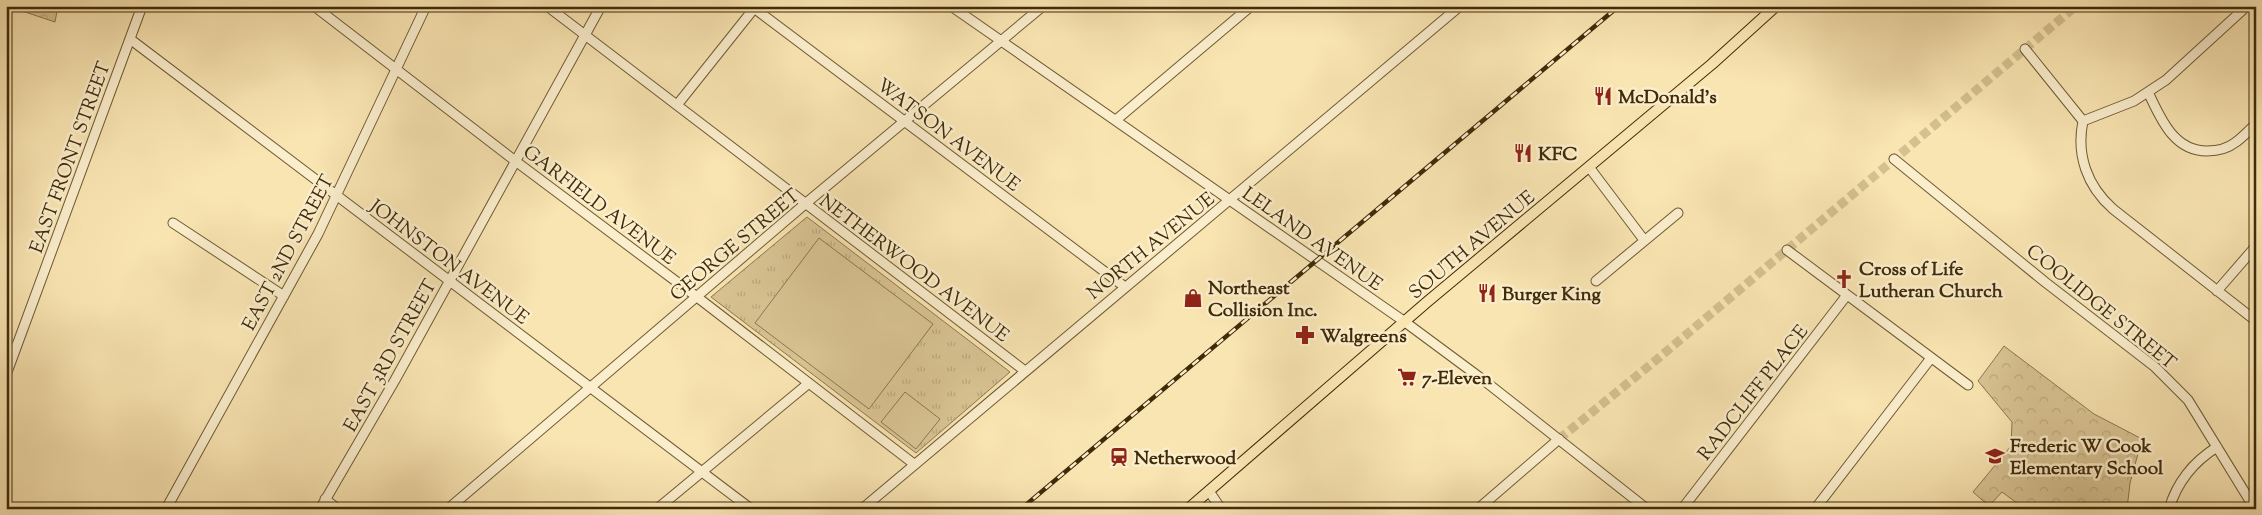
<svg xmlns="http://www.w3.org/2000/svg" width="2262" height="515" font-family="'Sorts Mill Goudy',serif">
<defs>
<pattern id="grass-tufts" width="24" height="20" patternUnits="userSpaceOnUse" patternTransform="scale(1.25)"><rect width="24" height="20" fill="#dac595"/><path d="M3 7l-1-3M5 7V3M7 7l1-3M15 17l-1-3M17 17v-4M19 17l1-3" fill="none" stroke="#bca97f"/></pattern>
<pattern id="forest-crowns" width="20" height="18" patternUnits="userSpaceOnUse" patternTransform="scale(1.25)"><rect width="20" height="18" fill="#dac595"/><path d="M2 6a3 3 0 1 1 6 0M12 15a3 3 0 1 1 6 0" fill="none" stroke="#bca97f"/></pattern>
</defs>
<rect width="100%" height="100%" fill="#f9e5b2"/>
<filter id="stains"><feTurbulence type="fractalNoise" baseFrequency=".004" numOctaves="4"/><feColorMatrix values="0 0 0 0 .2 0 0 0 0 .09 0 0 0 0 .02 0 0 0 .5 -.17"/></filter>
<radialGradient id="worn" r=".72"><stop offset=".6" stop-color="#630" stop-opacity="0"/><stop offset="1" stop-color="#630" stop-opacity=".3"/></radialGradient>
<path fill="url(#grass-tufts)" stroke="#8d784f" d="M807 217 1010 372 916 453 711 297Z"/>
<path fill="url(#forest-crowns)" stroke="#8d784f" d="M7 6H58L55 22Z
M2004 346 2094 414 2142 439 2130 483 2127 509H2025L2002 492 1989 506 1973 492 2011 446 2012 422 1978 381Z"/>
<path fill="#dac595" stroke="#8d784f" d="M819 238 933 324 869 409 755 323Z
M905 392 940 419 916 449 881 422Z"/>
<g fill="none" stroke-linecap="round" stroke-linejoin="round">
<path stroke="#d4c090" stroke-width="9" stroke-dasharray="9 4.5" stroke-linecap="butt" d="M1559 439 1655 361 2076 6"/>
<g stroke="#6e5a33" stroke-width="11">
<path id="minor" d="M314 6 514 160 697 297 914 464
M547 6 1025 371
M951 6 1405 322 1486 382 1647 509
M754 8 1125 287
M130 39 751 509
M2025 49 2083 121
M2148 92C2160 117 2173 151 2207 151 2217 151 2227 149 2236 142 2243 137 2249 130 2256 124
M677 105 756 6
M1116 120 1251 6
M2083 121C2076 155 2087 186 2113 209L2256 321
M2083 121 2134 101 2166 80 2247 6
M1894 159 2045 282 2155 367 2188 400 2255 509
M1589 167 1644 240
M173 223 284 296
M1787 250 1968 385
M1596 281 1678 213
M2217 291 2256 246
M6 375 142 6
M1209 491 1221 509
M325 499 338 509
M166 509 318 234 426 6
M320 509 395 380 601 6
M448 509 805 204 1043 6
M657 509 809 383
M862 509 1460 6
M1478 509 1559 439
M1682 509 1847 295
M1815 509 1931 358
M2169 509C2177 482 2193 462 2217 447"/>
</g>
<g stroke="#402b09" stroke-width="12">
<path id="major" d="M1188 509 1427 302 1712 64 1776 6"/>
</g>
<use href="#minor" stroke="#fbeecd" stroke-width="9"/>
<use href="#major" stroke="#f9e5b2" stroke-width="10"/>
<g stroke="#402b09" stroke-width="4.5">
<path id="rail" d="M1021 509 1619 6"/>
</g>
<use href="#rail" stroke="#fbeecd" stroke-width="2.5" stroke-dasharray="8" stroke-linecap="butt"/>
</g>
<defs>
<g id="restaurant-bare" transform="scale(1.5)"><path d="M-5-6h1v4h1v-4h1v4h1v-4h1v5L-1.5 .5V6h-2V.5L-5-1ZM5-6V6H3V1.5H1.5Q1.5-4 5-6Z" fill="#8f2418" stroke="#fbeecd" stroke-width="2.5" paint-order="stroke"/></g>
<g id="church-bare" transform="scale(1.5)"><path d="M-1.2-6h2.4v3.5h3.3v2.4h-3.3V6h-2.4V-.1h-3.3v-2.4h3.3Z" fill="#8f2418" stroke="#fbeecd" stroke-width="2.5" paint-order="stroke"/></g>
<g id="shop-bare" transform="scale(1.5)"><path d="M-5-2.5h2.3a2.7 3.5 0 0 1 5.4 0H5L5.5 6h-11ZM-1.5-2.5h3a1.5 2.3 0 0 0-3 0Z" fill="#8f2418" stroke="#fbeecd" stroke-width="2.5" paint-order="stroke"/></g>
<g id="pharmacy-bare" transform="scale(1.5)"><path d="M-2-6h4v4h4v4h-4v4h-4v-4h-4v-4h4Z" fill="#8f2418" stroke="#fbeecd" stroke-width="2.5" paint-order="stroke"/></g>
<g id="supermarket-bare" transform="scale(1.5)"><path d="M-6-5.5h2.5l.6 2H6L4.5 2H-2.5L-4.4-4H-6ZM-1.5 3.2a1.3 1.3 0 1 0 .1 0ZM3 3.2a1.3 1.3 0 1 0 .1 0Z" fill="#8f2418" stroke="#fbeecd" stroke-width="2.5" paint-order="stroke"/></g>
<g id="school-bare" transform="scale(1.5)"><path d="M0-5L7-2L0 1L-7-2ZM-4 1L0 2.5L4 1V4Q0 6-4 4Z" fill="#8f2418" stroke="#fbeecd" stroke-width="2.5" paint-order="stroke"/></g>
<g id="station-bare" transform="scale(1.5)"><path d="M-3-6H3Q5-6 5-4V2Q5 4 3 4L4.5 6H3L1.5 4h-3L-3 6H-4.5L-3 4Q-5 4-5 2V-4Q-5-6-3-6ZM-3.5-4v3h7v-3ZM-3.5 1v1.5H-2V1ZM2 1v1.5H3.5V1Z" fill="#8f2418" stroke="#fbeecd" stroke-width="2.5" paint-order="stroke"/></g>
</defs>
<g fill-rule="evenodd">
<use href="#restaurant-bare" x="1603" y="96"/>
<use href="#restaurant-bare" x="1523" y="153"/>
<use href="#church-bare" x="1844" y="279"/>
<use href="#restaurant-bare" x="1487" y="293"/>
<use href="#shop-bare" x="1193" y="298"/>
<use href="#pharmacy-bare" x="1305" y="335"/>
<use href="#supermarket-bare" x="1407" y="377"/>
<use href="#school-bare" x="1995" y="456"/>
<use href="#station-bare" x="1119" y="457"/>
</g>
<g text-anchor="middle" stroke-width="5" stroke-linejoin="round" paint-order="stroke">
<g font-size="19" font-weight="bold" fill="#402b09" stroke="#fbeecd" text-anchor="start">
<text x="1618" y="103">McDonald's</text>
<text x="1538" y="160">KFC</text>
<text x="1859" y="275">Cross of Life<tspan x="1859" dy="22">Lutheran Church</tspan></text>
<text x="1208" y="294">Northeast<tspan x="1208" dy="22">Collision Inc.</tspan></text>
<text x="1502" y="300">Burger King</text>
<text x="1320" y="342">Walgreens</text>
<text x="1422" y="384">7-Eleven</text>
<text x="2010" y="452">Frederic W Cook<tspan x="2010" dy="22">Elementary School</tspan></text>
<text x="1134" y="464">Netherwood</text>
</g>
<g font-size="19" fill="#402b09" stroke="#fbeecd">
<text transform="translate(949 134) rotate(37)" y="7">WATSON AVENUE</text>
<text transform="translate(69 157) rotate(-70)" y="7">EAST FRONT STREET</text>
<text transform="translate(600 204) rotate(37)" y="7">GARFIELD AVENUE</text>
<text transform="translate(1313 238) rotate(35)" y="7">LELAND AVENUE</text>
<text transform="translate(734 244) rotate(-40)" y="7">GEORGE STREET</text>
<text transform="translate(1471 244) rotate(-40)" y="7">SOUTH AVENUE</text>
<text transform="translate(1150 245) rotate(-39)" y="7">NORTH AVENUE</text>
<text transform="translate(287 252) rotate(-62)" y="7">EAST 2ND STREET</text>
<text transform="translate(450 261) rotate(37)" y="7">JOHNSTON AVENUE</text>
<text transform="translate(915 267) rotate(37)" y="7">NETHERWOOD AVENUE</text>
<text transform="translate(2102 306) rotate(39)" y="7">COOLIDGE STREET</text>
<text transform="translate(389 355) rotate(-61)" y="7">EAST 3RD STREET</text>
<text transform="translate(1752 392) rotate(-52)" y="7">RADCLIFF PLACE</text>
</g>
</g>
<rect width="2262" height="515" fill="none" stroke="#f9e5b2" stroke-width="25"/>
<rect x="8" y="8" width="2247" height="500" fill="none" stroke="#402b09" stroke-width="2.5"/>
<rect x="12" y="12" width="2237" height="490" fill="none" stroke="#402b09"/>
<rect width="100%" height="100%" filter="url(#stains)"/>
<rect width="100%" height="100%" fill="url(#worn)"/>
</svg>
